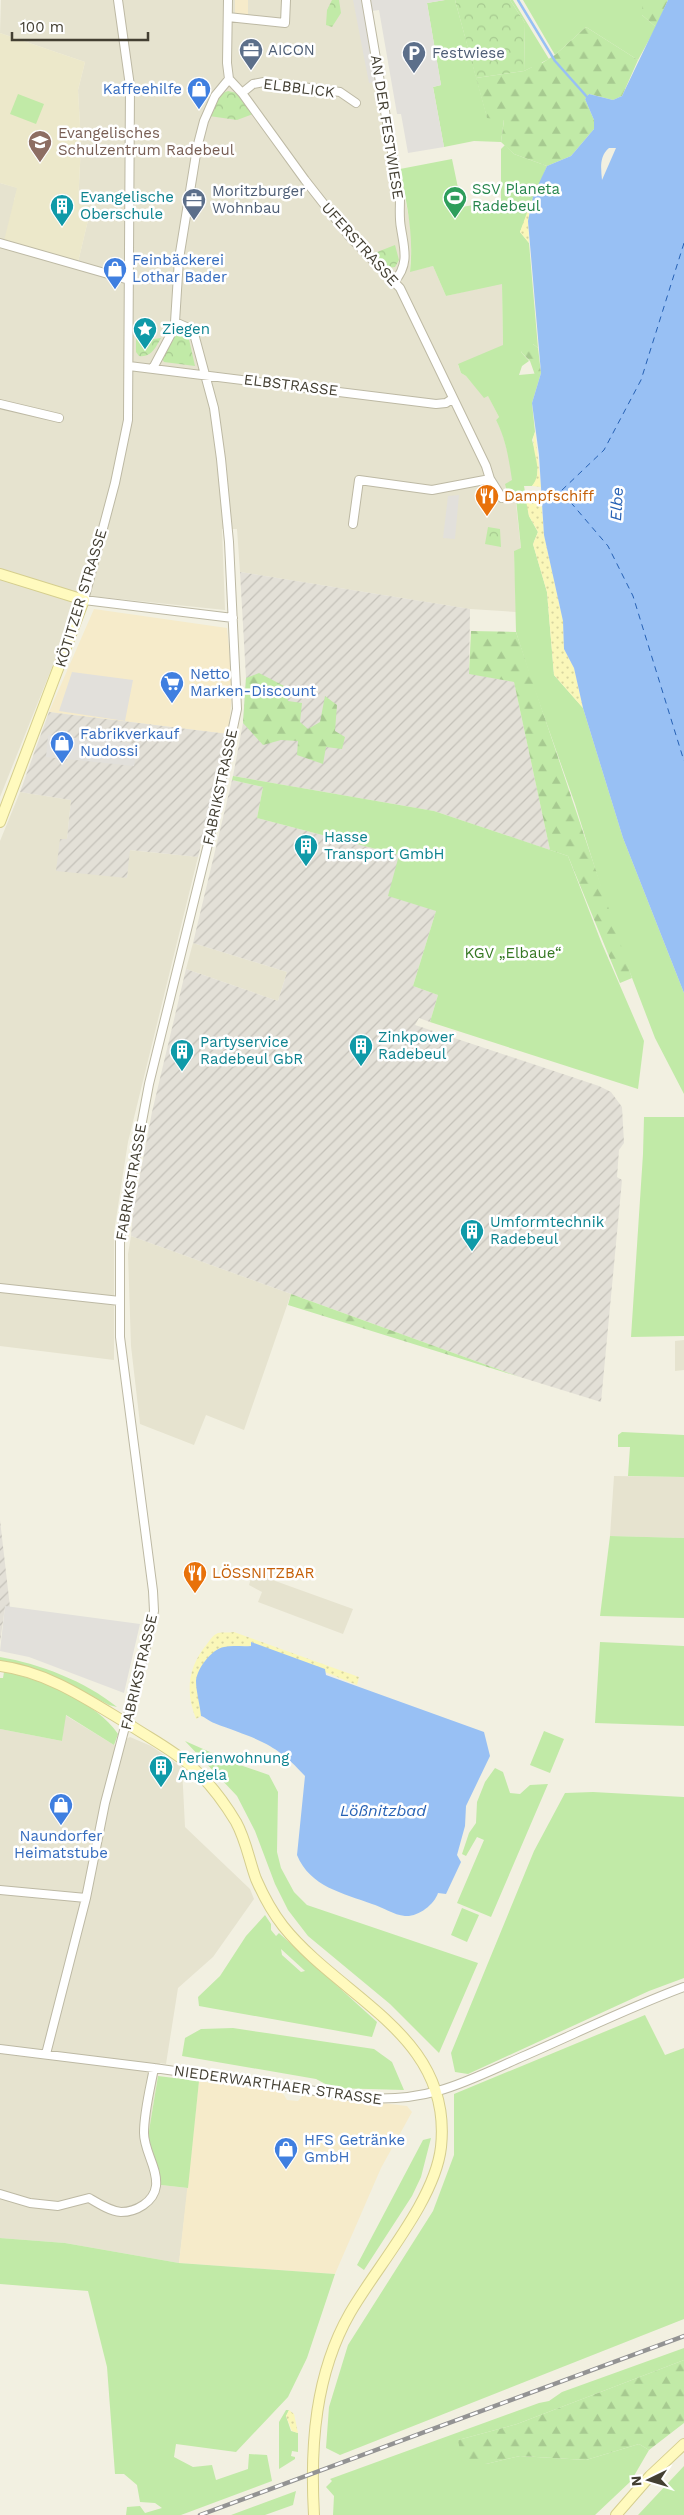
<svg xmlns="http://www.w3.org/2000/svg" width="684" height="2515" font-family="'Work Sans',sans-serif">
<defs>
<pattern id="industrial-furrows" width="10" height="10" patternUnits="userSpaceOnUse" patternTransform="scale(1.25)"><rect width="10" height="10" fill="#e3e0d7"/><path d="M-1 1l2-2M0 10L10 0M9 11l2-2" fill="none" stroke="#c4c1b9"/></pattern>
<pattern id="forest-firs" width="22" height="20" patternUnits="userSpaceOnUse" patternTransform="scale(1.25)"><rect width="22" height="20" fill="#c1eaa7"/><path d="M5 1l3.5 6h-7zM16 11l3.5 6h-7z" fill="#a7ca90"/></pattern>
<pattern id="sand-dots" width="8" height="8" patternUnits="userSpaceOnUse" patternTransform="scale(1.25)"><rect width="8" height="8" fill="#faf7b9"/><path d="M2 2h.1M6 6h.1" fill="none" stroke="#d8d5a0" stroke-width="1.8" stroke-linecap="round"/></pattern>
<pattern id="park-crowns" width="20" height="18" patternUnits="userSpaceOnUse" patternTransform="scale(1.25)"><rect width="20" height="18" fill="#c1eaa7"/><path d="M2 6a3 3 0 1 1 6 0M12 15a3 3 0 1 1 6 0" fill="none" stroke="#a7ca90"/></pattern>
</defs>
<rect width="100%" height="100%" fill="#f2f0e1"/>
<path fill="#e6e3cf" d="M1 0H370L396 156 412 232 410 271 433 266 446 296 502 283 503 346 458 365 461 373 466 376 484 397 488 395 499 417 496 420 502 432 512 468 521 549 514 551 516 612 470 609 240 572 237 529H222L225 610 81 595 0 797V183L18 188 14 200 78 262 91 208 78 205 81 144 78 90 85 62 0 33Z
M20 792 71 800 67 840 60 839 127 878 129 850 198 857 128 1142 114 1232V1360L0 1346V841Z
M193 943 287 972 278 1001 186 969Z
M131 1236 291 1294 244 1430 206 1415 194 1445 140 1424 131 1346 128 1254Z
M684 1340V1370L675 1371V1341Z
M614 1476 684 1477V1538L610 1536Z
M252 1575 267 1578 353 1609 343 1634 258 1602 262 1592 249 1585Z
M65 1715 114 1745 130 1737 151 1746 182 1767 185 1827 250 1889 254 1899 213 1957 178 1988 166 2064 160 2063 148 2137 161 2185 188 2188 179 2263 65 2243 0 2238V1729L62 1741Z"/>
<path fill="#f6ebca" d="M235 0H248V16H235Z
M94 609 227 628 233 687 228 734 49 712Z
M199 2081 282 2092 287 2100 298 2101 304 2094 407 2106 412 2112 381 2168 335 2274 179 2263Z"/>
<path fill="url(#industrial-furrows)" d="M240 572 470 609 469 673 514 682 550 850 434 811 233 776 243 723 246 678Z
M49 712 228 734 198 857 130 850 127 878 56 871 60 839H67L71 800 20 792Z
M232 780 263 787 257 818 399 855 436 911 413 986 438 995 430 1022 419 1018 415 1025 599 1086 611 1092 622 1107 624 1143 619 1150 617 1177 622 1180 601 1402 520 1377 131 1236 133 1212 152 1112 186 969 278 1001 287 972 193 943Z
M0 1520 10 1607H5L0 1642Z"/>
<path fill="#ece8ca" d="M0 33 85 62 78 90 81 144 78 204 91 208 78 262 4 241 17 188 0 183Z"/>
<path fill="#c1eaa7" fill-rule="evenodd" d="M445 0H455L487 117 504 119 501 142 474 141 444 147 433 87 441 85 427 3Z
M510 0H513L549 59 524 71 525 23Z
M523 0H642V15L656 27 638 60 586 27 555 55Z
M18 94 44 104 36 124 10 114Z
M505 145 514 154 547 166 520 232 529 243 538 348 533 344 521 352 529 361 522 366 519 375 541 373 532 403 535 432 532 440 538 461 537 480 532 486H524L529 516 538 532 533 544 547 592 554 675 583 708 623 838 684 993V1094L655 1038 616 936 575 804 532 682 516 632 514 551 521 548 516 499H509L505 484 512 480C509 460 506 439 496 420L499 417 488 396 484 398 466 376 461 373 458 364 503 345 502 284 446 296 433 266 410 272C414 234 407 206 400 169L452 159 462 207 501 200V149Z
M233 776 434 811 568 856 602 944 644 1041 638 1089 430 1022 438 995 413 986 436 911 388 896 399 855 257 818 263 787 232 780Z
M644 1117H684V1336L631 1337 643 1154Z
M622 1432 684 1435V1477L628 1476 630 1447H618V1435Z
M610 1536 684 1538V1618L600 1616Z
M600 1642 684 1646V1726L595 1723Z
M0 1657C40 1664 85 1681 117 1707L109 1705C74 1686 40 1667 0 1662Z
M4 1672C39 1678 98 1703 118 1734L114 1745 66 1715 62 1741 0 1729V1678H3Z
M544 1731 564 1739 550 1773 530 1765Z
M185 1741 237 1764 269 1775 278 1792 277 1852 281 1868 294 1892 307 1905 478 1963 439 2053 390 2004 308 1936 288 1910 275 1884 255 1831 237 1796Z
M495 1768 503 1772 510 1793 520 1794 530 1785 548 1784 491 1917 457 1903 484 1840 477 1837 466 1856 462 1854 469 1833 476 1823 477 1802 485 1782Z
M593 1792 684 1797V1978L649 1991 468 2074 455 2072 451 2053 534 1851 565 1793Z
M462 1908 479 1915 467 1942 451 1935Z
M265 1915 271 1924V1930L276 1936 279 1933 377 2022 372 2037 199 2006 198 1997 220 1976 246 1936ZM281 1949 304 1970 305 1971 301 1972 282 1955Z
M645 2015 665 2055 684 2048V2319L340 2455 326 2448 329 2407 348 2345 433 2211 454 2155V2094Z
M233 2028 374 2049 392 2062 404 2090 333 2088 316 2079 182 2056 185 2038 201 2029Z
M158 2076 199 2081 188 2188 161 2185 148 2137Z
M431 2138 421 2177 412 2196 364 2270 357 2265 423 2140Z
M0 2238 65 2243 179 2263 335 2274 307 2358 288 2397 236 2452 176 2444 174 2457 193 2467 212 2465 216 2480 248 2469 249 2454 267 2455 272 2481 181 2515H126L127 2507 140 2506 145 2513 162 2508 155 2503 140 2502 137 2485 124 2474H115L107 2367 88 2291 0 2284Z
M684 2348V2360L517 2424 458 2440 486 2464 520 2456 586 2460 639 2444 649 2450 631 2481 595 2515H333L334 2496 326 2487 332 2481 330 2479 539 2403 549 2401 562 2392Z
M286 2410H289L286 2416 291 2431 298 2433V2452L292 2451 291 2456 295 2457V2459L279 2469V2422Z
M684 2466V2515H638Z
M296 2491 293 2505 265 2515H231Z"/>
<path fill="url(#forest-firs)" d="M642 0H668L656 27 642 15Z
M586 27 638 60 622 96 613 100 589 94 585 99 594 120V129L571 156 547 166 514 154 501 142 504 120 487 118 476 78 524 71 532 67 533 59H540L542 63 555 55Z
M528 344H533L538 348 541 373 535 375 530 361 521 352Z
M471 631 516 632 632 978 620 983 568 856 550 850 514 682 469 674Z
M259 673 286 687 288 701 302 703 300 722 308 729 320 722 325 696 337 705 335 731 345 737 342 749 326 747 323 764 297 755 298 741 281 740 263 745 243 723 246 678Z
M291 1294 520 1377 288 1305Z
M684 2360V2423L649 2450 639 2444 586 2460 520 2456 486 2464 462 2460 458 2440 517 2424Z"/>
<path fill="url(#sand-dots)" d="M533 196 528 221 529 243 520 232Z
M535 432 541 487 532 486C546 469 528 450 535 432Z
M525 496 541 497 544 535 563 621 564 649 574 668 583 708 554 675 547 592 533 544 538 532 529 516Z
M234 1632 359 1677 357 1685 251 1642V1646L236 1647 201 1705V1716L196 1719C185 1691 188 1667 207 1644 210 1640 213 1635 218 1633 223 1632 229 1633 234 1632Z
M289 2410 294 2414 298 2433 292 2431 286 2416Z"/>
<path fill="url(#park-crowns)" d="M332 0H339L341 13 332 27 326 25 327 10Z
M455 0H510L525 23 524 71 476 78Z
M228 91 237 93 253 114 237 120 209 116 220 94Z
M395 245 399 260 395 267 388 268 372 254Z
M136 332 154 339 161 338C156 347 151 358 139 356L136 352Z
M181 332 188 335 195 366 164 362 162 359 177 333Z
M488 527 500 529 501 547 485 544Z"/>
<path fill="#e2e0db" d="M353 0H366L380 81 369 83Z
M370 0H445L427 3 441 85 433 87 444 147 408 153 401 114H397L379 10 372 11Z
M459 495 455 539 443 538 448 496Z
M72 672 133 680 125 721 59 711Z
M48 735 137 744 134 766 46 757Z
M5 1606 140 1624 124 1693 29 1657 0 1651Z"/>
<path fill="#98c0f4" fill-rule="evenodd" d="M668 0H684V993L623 838 583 708 574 668 564 649 563 621 544 535 539 455 532 403 541 373 528 221 533 196 547 166 571 156 594 129V120L585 99 589 94 613 100 622 96ZM609 148H616L602 180C601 169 599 156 609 148Z
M251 1642 325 1669 326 1675 484 1732 490 1756 466 1806 465 1826 457 1855 461 1862 446 1894 438 1893C434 1905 418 1917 405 1916 394 1915 382 1907 372 1904 343 1893 310 1887 297 1855L305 1776C274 1741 255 1739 214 1723 209 1721 205 1717 201 1716 200 1705 196 1691 196 1681 197 1668 212 1649 224 1647 233 1645 242 1647 251 1646Z"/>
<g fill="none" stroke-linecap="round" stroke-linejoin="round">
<path stroke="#98c0f4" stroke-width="2.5" d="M518 0 555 61 588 98"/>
<path stroke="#2661b4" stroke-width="1" stroke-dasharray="6 5" stroke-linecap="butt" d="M684 243 641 380 604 450 561 491 608 546 633 596 684 761"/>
<g stroke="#bdb9a4" stroke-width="10">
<path id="street" d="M118 0 130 86 128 420 115 483 84 600 233 618
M228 0 227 63 229 79
M366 0 400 199C400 209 399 218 401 228 404 248 410 264 394 282
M228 17 285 23 286 0
M229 79 242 93 305 180 349 236 400 288 486 466 490 479 502 498
M242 93 253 84 264 82 340 92 356 103
M0 243 129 280
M129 366 436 404 446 403 452 399
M153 368 171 334 175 322 179 259 197 148 204 121 215 96 229 79
M0 404 59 418
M353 524 359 480 432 490 490 479
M0 1288 120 1301
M0 1890 86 1898
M0 2049 154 2068 365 2098C431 2102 465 2082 524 2056 577 2033 630 2007 684 1987
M46 2054 86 1898 105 1803 147 1643 154 1611 153 1591 120 1337V1239L149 1084 210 836 237 709 229 542 221 459 214 408 193 330 175 322
M0 2194 30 2203 58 2206 89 2198C99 2204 110 2211 121 2212 136 2212 154 2202 156 2186 158 2168 144 2151 144 2133 144 2112 150 2089 154 2068"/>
</g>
<g stroke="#d5ce8e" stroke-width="12">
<path id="secondary" d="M0 574 84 600 0 822
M0 1666C49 1672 91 1702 133 1727 153 1740 174 1751 192 1767 210 1783 224 1802 236 1822 246 1840 249 1860 256 1879 263 1895 272 1912 283 1926 341 1999 453 2035 441 2147 435 2201 377 2266 350 2313 315 2374 310 2446 314 2515
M616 2515 650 2476 684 2444"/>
</g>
<use href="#street" stroke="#fff" stroke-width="8"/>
<use href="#secondary" stroke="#fffabe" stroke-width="10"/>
<g stroke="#939393" stroke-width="4.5">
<path id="rail" d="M200 2515 684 2336"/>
</g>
<use href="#rail" stroke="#fff" stroke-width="2.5" stroke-dasharray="8" stroke-linecap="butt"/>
</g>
<defs>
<g id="office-pin" transform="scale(1.25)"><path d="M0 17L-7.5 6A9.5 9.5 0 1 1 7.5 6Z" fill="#5c6f8a" stroke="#fff"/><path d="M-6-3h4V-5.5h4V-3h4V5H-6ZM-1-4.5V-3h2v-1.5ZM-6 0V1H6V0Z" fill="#fff"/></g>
<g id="parking-pin" transform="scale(1.25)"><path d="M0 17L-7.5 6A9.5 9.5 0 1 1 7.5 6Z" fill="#5c6f8a" stroke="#fff"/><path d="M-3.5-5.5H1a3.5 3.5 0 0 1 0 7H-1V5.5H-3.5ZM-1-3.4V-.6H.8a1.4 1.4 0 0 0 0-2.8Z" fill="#fff"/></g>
<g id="shop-pin" transform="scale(1.25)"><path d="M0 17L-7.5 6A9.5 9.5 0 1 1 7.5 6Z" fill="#3f7fe0" stroke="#fff"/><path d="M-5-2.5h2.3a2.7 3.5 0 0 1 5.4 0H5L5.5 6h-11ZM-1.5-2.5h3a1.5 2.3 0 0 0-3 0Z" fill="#fff"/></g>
<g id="school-pin" transform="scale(1.25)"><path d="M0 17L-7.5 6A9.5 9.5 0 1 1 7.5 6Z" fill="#8d6e63" stroke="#fff"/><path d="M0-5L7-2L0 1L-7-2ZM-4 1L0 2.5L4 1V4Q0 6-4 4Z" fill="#fff"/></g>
<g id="stadium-pin" transform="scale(1.25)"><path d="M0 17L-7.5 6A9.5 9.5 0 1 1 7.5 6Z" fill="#2e9e5b" stroke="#fff"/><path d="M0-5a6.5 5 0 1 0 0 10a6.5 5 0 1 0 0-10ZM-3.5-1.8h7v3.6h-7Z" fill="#fff"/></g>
<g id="building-pin" transform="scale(1.25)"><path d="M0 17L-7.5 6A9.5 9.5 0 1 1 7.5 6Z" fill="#0f9aa8" stroke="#fff"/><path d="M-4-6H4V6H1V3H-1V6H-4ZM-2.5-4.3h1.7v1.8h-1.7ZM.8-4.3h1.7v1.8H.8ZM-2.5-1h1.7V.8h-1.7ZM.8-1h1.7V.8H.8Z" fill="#fff"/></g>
<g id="sight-pin" transform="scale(1.25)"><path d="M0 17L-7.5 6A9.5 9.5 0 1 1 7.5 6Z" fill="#0f9aa8" stroke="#fff"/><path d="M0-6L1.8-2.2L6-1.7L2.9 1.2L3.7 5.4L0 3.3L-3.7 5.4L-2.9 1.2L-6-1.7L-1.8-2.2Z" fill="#fff"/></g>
<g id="restaurant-pin" transform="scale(1.25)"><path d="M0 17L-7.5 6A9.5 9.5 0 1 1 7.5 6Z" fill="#e8710a" stroke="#fff"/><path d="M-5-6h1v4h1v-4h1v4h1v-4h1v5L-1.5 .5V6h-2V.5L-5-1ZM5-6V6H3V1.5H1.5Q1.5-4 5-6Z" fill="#fff"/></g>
<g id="supermarket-pin" transform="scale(1.25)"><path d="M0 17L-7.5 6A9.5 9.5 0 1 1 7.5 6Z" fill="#3f7fe0" stroke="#fff"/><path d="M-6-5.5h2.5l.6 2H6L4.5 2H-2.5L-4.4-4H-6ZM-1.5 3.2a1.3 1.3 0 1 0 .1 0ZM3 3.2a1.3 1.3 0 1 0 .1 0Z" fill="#fff"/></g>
</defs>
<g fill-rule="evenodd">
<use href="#office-pin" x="251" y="50"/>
<use href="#parking-pin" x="414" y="53"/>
<use href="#shop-pin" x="199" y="89"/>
<use href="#school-pin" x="40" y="142"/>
<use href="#stadium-pin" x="455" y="198"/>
<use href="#office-pin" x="194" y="200"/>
<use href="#building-pin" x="62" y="206"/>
<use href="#shop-pin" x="115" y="269"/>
<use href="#sight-pin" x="145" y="329"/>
<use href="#restaurant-pin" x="487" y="496"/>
<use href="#supermarket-pin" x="172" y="683"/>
<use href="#shop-pin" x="62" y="743"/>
<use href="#building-pin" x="306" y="846"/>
<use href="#building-pin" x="361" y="1046"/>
<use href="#building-pin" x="182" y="1051"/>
<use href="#building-pin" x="472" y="1231"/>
<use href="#restaurant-pin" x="195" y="1573"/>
<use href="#building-pin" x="161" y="1767"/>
<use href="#shop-pin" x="61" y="1805"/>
<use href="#shop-pin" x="286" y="2149"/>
</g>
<g text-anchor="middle" stroke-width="5" stroke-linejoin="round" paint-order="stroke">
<g font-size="15" fill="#4e5e75" stroke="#fff" text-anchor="start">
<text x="268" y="55">AICON</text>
<text x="432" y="58">Festwiese</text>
<text x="212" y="196">Moritzburger<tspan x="212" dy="17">Wohnbau</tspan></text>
</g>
<g font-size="15" fill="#433f32" stroke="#fff">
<text transform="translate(299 88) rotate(7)" y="5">ELBBLICK</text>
<text transform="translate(387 127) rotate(81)" y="5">AN DER FESTWIESE</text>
<text transform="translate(360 244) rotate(48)" y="5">UFERSTRASSE</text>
<text transform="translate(291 385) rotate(7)" y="5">ELBSTRASSE</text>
<text transform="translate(81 598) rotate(-73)" y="5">KÖTITZER STRASSE</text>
<text transform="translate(220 787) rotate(-78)" y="5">FABRIKSTRASSE</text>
<text transform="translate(131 1182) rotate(-80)" y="5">FABRIKSTRASSE</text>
<text transform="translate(139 1672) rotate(-77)" y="5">FABRIKSTRASSE</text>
<text transform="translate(278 2085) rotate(8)" y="5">NIEDERWARTHAER STRASSE</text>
</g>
<g font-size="15" fill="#366cbe" stroke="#fff" text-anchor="start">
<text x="182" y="94" text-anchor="end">Kaffeehilfe</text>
<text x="132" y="265">Feinbäckerei<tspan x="132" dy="17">Lothar Bader</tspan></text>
<text x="190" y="679">Netto<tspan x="190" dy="17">Marken-Discount</tspan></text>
<text x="80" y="739">Fabrikverkauf<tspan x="80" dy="17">Nudossi</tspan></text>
<text x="61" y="1841" text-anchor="middle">Naundorfer<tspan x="61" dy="17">Heimatstube</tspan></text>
<text x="304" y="2145">HFS Getränke<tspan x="304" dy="17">GmbH</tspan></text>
</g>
<g font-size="15" fill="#785e54" stroke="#fff" text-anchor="start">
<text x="58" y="138">Evangelisches<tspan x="58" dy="17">Schulzentrum Radebeul</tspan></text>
</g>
<g font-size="15" fill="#27864d" stroke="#fff" text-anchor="start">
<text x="472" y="194">SSV Planeta<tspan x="472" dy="17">Radebeul</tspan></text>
</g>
<g font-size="15" fill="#0d838f" stroke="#fff" text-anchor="start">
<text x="80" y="202">Evangelische<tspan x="80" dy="17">Oberschule</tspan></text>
<text x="162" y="334">Ziegen</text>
<text x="324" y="842">Hasse<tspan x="324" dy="17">Transport GmbH</tspan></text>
<text x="378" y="1042">Zinkpower<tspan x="378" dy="17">Radebeul</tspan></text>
<text x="200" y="1047">Partyservice<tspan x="200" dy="17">Radebeul GbR</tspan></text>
<text x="490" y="1227">Umformtechnik<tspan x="490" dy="17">Radebeul</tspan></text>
<text x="178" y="1763">Ferienwohnung<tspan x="178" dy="17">Angela</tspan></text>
</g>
<g font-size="15" fill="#c56008" stroke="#fff" text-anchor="start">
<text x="504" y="501">Dampfschiff</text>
<text x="212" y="1578">LÖSSNITZBAR</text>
</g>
<g font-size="15" fill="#357823" stroke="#fff">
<text x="513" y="958">KGV „Elbaue“</text>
</g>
<g font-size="16" font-style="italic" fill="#2661b4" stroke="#fff">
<text transform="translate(616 504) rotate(-87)" y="6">Elbe</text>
<text x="383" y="1816">Lößnitzbad</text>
</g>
</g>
<g transform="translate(649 2480) rotate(265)" stroke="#ffffff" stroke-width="4" paint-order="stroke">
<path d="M0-4L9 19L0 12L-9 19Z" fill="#433f32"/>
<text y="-8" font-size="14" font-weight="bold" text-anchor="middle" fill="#433f32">N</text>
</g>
<path d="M12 32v8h136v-8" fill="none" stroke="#433f32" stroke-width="2.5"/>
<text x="20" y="32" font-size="15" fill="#433f32" stroke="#ffffff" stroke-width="4" paint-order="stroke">100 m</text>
</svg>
